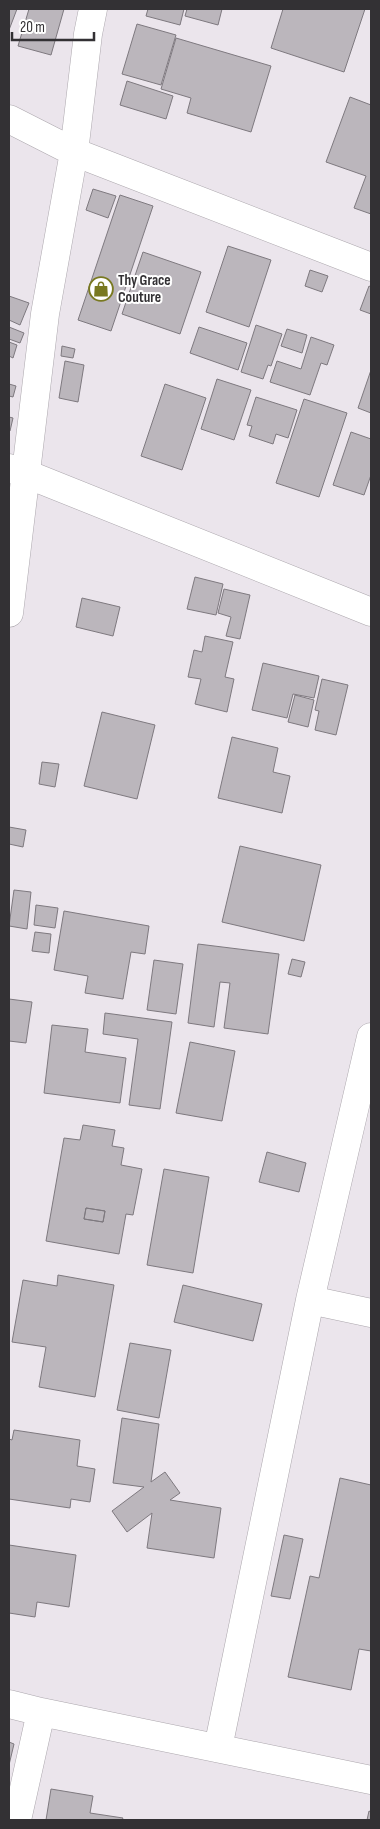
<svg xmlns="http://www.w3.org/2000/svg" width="380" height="1829" font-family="'Sofia Sans Condensed',sans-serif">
<rect width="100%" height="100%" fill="#ebe5ec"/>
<path fill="#bbb6bc" stroke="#7e797f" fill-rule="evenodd" d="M9 9H17L9 30Z
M29 9H64L51 55 18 46Z
M148 9H184L180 25 146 16Z
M187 9H222L218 25 185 16Z
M283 9H365L344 72 271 48Z
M137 24 176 35 161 85 122 74Z
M176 38 271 66 251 132 187 113 191 98 161 89Z
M127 81 173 96 166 119 120 105Z
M350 97 371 105V214L354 208 366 176 326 162Z
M93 189 116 196 108 218 86 210Z
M120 195 153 206 111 331 78 320Z
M228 246 271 260 249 327 206 312Z
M143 252 201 272 180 334 122 314Z
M310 270 328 276 322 292 305 286Z
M369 286 371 287V314L360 310Z
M9 296 29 303 20 325 9 320Z
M256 325 282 334 271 366 268 365 263 379 241 372Z
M9 327 24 333 20 343 9 339Z
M199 327 247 343 238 370 190 353Z
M287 329 307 335 302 353 281 346Z
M311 337 334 345 327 365 321 363 310 395 270 382 277 361 301 369Z
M9 342 17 345 13 358 9 356Z
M62 346 75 349 73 358 61 356Z
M65 361 84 365 78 402 59 398Z
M371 370V413L358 408Z
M217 379 251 390 234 440 201 429Z
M9 384 16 386 13 397 9 396Z
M165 384 206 398 182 470 141 456Z
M256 397 297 410 288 438 276 434 273 444 249 436 252 426 247 425Z
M304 399 347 413 319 497 276 483Z
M9 417 13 418 10 431H9Z
M351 432 371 439V475L364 495 333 485Z
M195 577 223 584 216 615 187 609Z
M224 589 250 595 240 639 226 636 231 617 218 613Z
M82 598 120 607 113 636 76 627Z
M205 636 233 642 225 677 234 679 227 712 195 704 201 679 188 677 194 650 202 652Z
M263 663 319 676 314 698 293 694 287 718 252 710Z
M322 679 348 685 336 735 315 730 319 711 315 710Z
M295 695 314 700 308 727 288 722Z
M102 712 155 725 137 799 84 786Z
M232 737 278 748 273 772 290 776 282 813 218 798Z
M42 762 59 764 55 787 39 784Z
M9 827 26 830 23 847 9 844Z
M240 846 321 865 304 941 222 922Z
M14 890 31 892 27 929 9 926Z
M36 905 58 908 55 928 34 925Z
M64 911 149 926 145 954 131 952 123 999 85 993 88 976 54 970Z
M35 932 51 934 49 953 32 951Z
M198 944 279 954 268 1034 224 1028 230 983 220 982 214 1027 188 1023Z
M292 959 305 962 301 977 288 974Z
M154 960 183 964 176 1014 147 1010Z
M9 999 32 1002 26 1043 9 1041Z
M105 1013 172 1022 160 1109 129 1105 138 1039 103 1034Z
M52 1025 88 1029 85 1052 126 1058 120 1103 44 1093Z
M190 1042 235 1051 222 1121 176 1113Z
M83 1125 115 1130 112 1146 124 1148 121 1165 142 1169 133 1215 126 1214 119 1254 46 1241 64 1138 80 1140ZM86 1208 105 1211 103 1222 84 1219Z
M267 1152 306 1163 299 1192 259 1182Z
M164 1169 209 1177 193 1273 147 1265Z
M86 1208 105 1211 103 1222 84 1219Z
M58 1275 114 1285 95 1397 39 1387 46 1347 12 1342 23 1280 57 1286Z
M183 1285 262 1304 253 1341 174 1322Z
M130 1343 171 1350 159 1418 117 1410Z
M122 1418 159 1424 151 1482 165 1472 180 1493 170 1500 221 1508 214 1558 147 1548 152 1513 127 1532 112 1511 144 1487 113 1483Z
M14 1430 80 1440 77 1466 95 1469 90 1502 71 1499 70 1508 9 1499V1439L12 1440Z
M340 1478 371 1485V1651L359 1649 351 1690 288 1677 310 1576 319 1578Z
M284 1535 303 1539 290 1599 271 1596Z
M9 1545 76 1555 69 1607 37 1602 35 1617 9 1613Z
M9 1742 14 1744 9 1765Z
M51 1789 93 1796 90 1813 123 1818 122 1820H46Z
M369 1811 371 1812V1820H367Z"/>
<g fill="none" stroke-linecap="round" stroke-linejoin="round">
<g stroke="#aca7ad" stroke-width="29">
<path id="minor" d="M9 119 74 152 371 267
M9 468 24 473 371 612
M9 613 45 314 74 152 88 34 93 9
M310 1300 371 1313
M9 1704 41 1712 371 1780
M218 1748 310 1300 371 1037
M17 1820 41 1712"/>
</g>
<use href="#minor" stroke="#fff" stroke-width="28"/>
</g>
<defs>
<g id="shop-ring" transform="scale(1.25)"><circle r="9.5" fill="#fff" stroke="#797921" stroke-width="1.5"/><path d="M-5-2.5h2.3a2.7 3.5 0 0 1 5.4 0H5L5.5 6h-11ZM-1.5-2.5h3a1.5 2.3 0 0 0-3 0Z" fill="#797921"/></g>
</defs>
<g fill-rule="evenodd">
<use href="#shop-ring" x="101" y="289"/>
</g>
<g text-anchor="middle" stroke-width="4" stroke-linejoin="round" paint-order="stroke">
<g font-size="15" font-weight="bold" fill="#333134" stroke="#fff" text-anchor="start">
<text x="118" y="285">Thy Grace<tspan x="118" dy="17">Couture</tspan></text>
</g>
</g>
<rect width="380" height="1829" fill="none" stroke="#333134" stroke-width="20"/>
<path d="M12 32v8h82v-8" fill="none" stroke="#333134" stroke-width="2.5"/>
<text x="20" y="32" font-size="15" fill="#333134" stroke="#ffffff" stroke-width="4" paint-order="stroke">20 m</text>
</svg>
